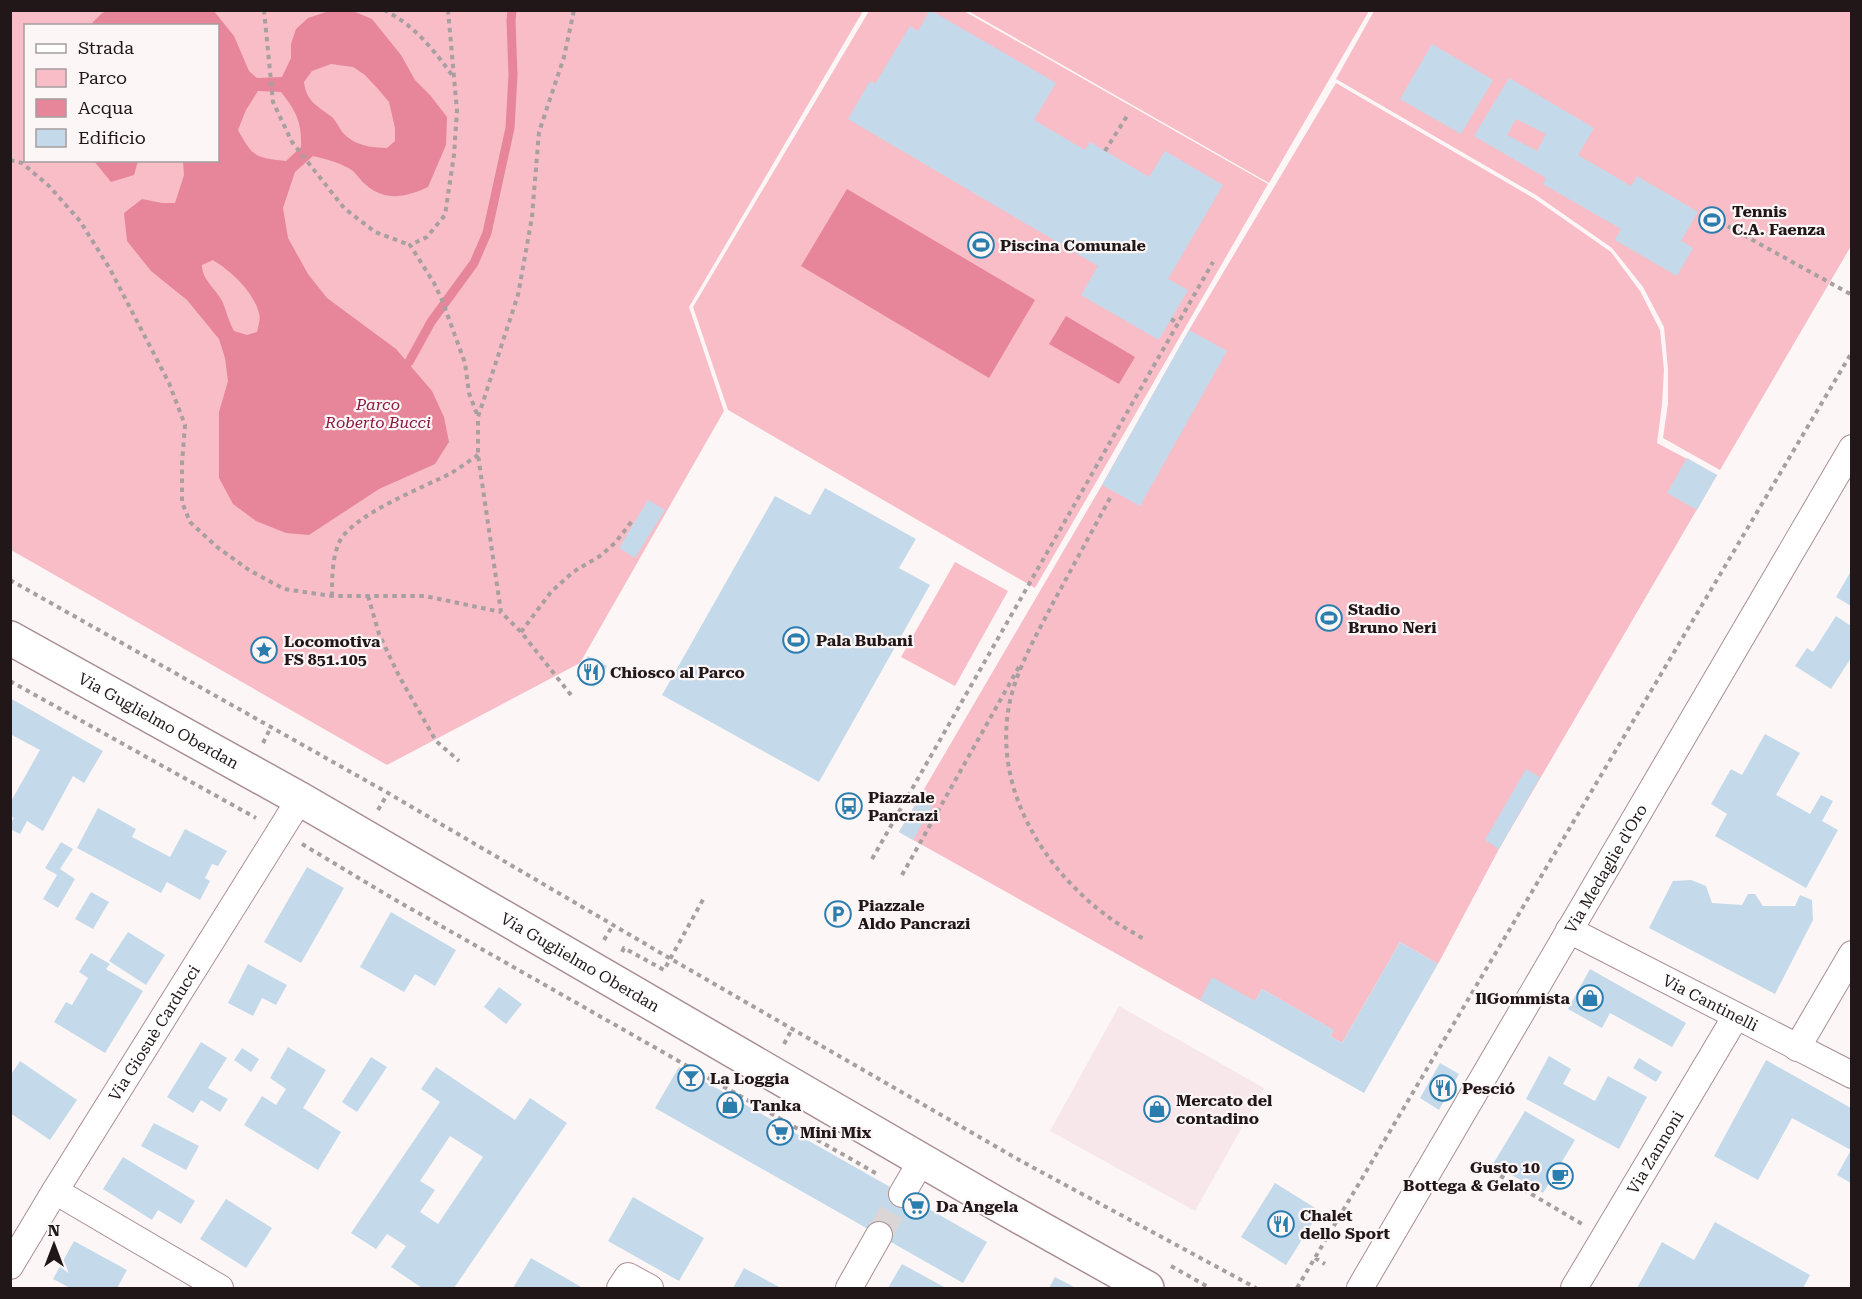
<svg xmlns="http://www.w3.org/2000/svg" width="1862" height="1299" font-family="'Roboto Serif',serif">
<rect width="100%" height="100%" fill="#fcf6f7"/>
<path fill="#f7e7ea" d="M1119 1006 1264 1088 1195 1211 1050 1131Z"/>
<path fill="#f8bdc7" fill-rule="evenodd" d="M11 11H863L689 307 724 411 580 663 387 765 11 550ZM26 26H218V160H26Z
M869 11H964L1268 184 1035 588 728 410 693 307Z
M968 11H1369L1269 183Z
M1374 11H1851V246L1720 470 1663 438 1668 403V369L1664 327 1643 287 1612 248 1536 195 1336 79Z
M1336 83 1535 199 1611 252 1640 291 1660 330 1664 370 1662 404 1657 443 1717 475 1499 849 1438 964 1400 942 1342 1043 1330 1036 1333 1030 1262 989 1242 1024 899 832 1102 485 1189 330Z
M955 562 1008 591 955 686 901 657Z"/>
<path fill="#e7869b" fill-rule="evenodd" d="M107 10 214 11 234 36 249 71 257 78 282 77 291 58V44L296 29 308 18 326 12 353 11 372 19 401 55 415 80 430 95 447 117 446 145 428 187C406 197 386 202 366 185 361 181 357 175 353 171 342 163 326 159 313 156L295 172 283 208 288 238 308 274 327 298 396 349 432 391 444 417 449 442 435 464 379 489 309 535 286 533 256 521 233 504 219 478V412L228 381 225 358 219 339 187 300 151 271 127 241 124 213 142 199 162 203H175L184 175 183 161 218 160V26L90 25 101 14ZM331 64 353 67 365 75 378 89 389 102 395 128V141L387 148C371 148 354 145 343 133 339 128 337 122 332 117 317 106 306 101 304 82L312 71ZM258 91 281 92C296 111 302 122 301 147L286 161C255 158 253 157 238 130L246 110ZM213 260C231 271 253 291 259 313 261 319 258 326 257 332L247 335 234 331C229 322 227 313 223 303 217 289 202 281 202 265Z
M94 161H138L134 175 111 182Z
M847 189 1035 300 989 378 801 266Z
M1066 316 1135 357 1119 384 1049 344Z"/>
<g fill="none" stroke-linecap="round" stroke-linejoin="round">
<path stroke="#e7869b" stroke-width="9" d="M409 362 431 322 474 263 487 233 510 128 513 75 511 21 512 10"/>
</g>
<path fill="#c4daea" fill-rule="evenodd" d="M930 10 1056 83 1034 120 1085 150 1090 142 1149 177 1165 151 1223 185 1168 279 1188 290 1159 340 1081 295 1098 266 848 119 870 81 875 84 910 26 918 31Z
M1432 44 1493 80 1461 134 1400 99Z
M1509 78 1594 128 1578 155 1631 186 1637 176 1698 212 1681 241 1693 248 1677 276 1615 240 1621 229 1543 184 1546 178 1474 136ZM1516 119 1546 134 1537 151 1507 135Z
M1189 330 1227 351 1140 506 1102 485Z
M1687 458 1717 475 1697 510 1667 493Z
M825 488 916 539 899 568 930 585 819 782 662 695 775 496 810 515Z
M648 500 665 510 635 558 619 548Z
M1851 571V606L1836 597Z
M1836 616 1851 626V658L1831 689 1795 666 1807 648 1813 652Z
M588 656 607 666 594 687 576 676Z
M10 698 103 751 84 783 73 776 43 831 27 821 20 834 10 829V824L14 818 10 816V803L40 750 10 734Z
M1765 734 1800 753 1776 795 1810 814 1821 795 1833 801 1822 821 1838 830 1806 888 1715 836 1727 814 1711 804 1731 769 1742 775Z
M1526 769 1540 777 1499 849 1485 840Z
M919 799 932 807 913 840 899 832Z
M98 808 136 829 132 837 170 857 185 829 227 851 218 866 212 864 205 878 210 881 200 900 167 882 161 893 77 848Z
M61 842 73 849 60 869 75 879 58 908 43 899 57 875 45 868Z
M307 867 344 888 301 963 264 942Z
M1691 880 1706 886 1712 903 1742 905 1748 894H1755L1763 906H1795L1800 895 1812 900 1813 920 1775 994 1649 928 1673 881Z
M91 892 109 902 93 929 75 919Z
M391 912 456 950 435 986 415 974 404 992 360 967Z
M128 932 165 955 146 985 109 961Z
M1400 942 1438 964 1364 1093 1200 1000 1212 977 1255 1001 1262 989 1334 1030 1330 1036 1342 1043Z
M91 953 110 964 106 969 143 991 105 1053 54 1022 66 1002 72 1005 88 978 79 972Z
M248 964 287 985 276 1005 262 998 253 1016 228 1003Z
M1590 969 1686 1023 1672 1047 1610 1013 1602 1028 1568 1009Z
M499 987 522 1004 506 1024 484 1007Z
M201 1042 227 1058 208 1088 228 1099 220 1112 201 1100 193 1113 167 1097Z
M288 1047 326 1070 303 1108 341 1132 318 1170 244 1125 262 1096 276 1105 286 1089 270 1078Z
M242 1048 259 1059 251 1072 234 1060Z
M1549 1056 1571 1069 1563 1084 1595 1101 1608 1076 1647 1097 1619 1149 1526 1099Z
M371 1057 387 1067 357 1112 342 1102Z
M1639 1058 1662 1072 1656 1082 1633 1068Z
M1766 1060 1851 1108V1183L1837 1175 1851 1150 1792 1118 1758 1180 1714 1156Z
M20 1061 77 1100 50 1140 10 1113V1076Z
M1440 1063 1459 1074 1439 1110 1420 1098Z
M436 1067 515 1120 530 1098 567 1123 454 1288H422L391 1267 406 1246 387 1234 376 1249 351 1233 440 1102 421 1089ZM450 1136 483 1157 438 1224 420 1212 435 1190 420 1181Z
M679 1067 987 1242 963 1283 655 1108Z
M1525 1111 1575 1140 1543 1193 1493 1164Z
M154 1123 199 1146 186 1170 141 1146Z
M123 1157 195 1201 181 1224 158 1210 152 1220 103 1189Z
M1275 1183 1320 1211 1286 1265 1241 1237Z
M633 1197 704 1238 679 1281 608 1241Z
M226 1199 272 1228 246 1268 200 1239Z
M1715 1222 1810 1275 1803 1288H1637L1662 1242 1694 1260Z
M74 1241 127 1270 117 1288H70L53 1279Z
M531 1258 583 1288H513Z
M902 1264 946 1288H888Z
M744 1268 781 1288H733Z
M1055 1277 1076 1288H1049Z"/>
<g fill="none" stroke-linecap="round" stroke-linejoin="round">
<path stroke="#dbd5d6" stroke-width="26" stroke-dasharray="26 13" stroke-linecap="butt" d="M879 1235 902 1194"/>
<g stroke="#aa8f94" stroke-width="28">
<g id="street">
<path id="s1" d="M1569 930 1852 1075"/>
<path d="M1797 1048 1852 954"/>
<path d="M55 1191 220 1288"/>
<path d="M902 1194 922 1160"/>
<path id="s2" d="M10 1266 55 1191 300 799"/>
<path d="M620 1288 628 1276 650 1288"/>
<path d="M849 1288 879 1235"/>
<path id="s3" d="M1360 1288 1852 448"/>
<path id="s4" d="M1574 1288 1736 1016"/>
</g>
</g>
<g stroke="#aa8f94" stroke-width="36">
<g id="secondary">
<path id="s5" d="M10 638 300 799 997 1204 1147 1288"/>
</g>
</g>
<path stroke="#a79fa0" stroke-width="4" stroke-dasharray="4.5 4.5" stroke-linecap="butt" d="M264 10 273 102 292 142 344 208 375 232 410 245
M384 10C413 24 434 50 452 75
M448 10 457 111 454 155 445 215 427 237 410 245 434 283 442 300 465 363 469 393 478 417
M1105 151 1127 116
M10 160 22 163 49 186 80 221 110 269 169 383 185 425 182 463V502L190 522 217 547 249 570 284 589 332 596H425L501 612
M1720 222 1852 295
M1171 319 1177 323
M1110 498C1091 533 1072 568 1053 603 1036 636 1013 675 1008 712 996 792 1044 869 1107 916 1119 925 1133 932 1145 940
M10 580 388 793 671 959 1021 1161 1256 1288
M332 596C332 579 332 561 338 545 348 516 423 488 451 473 460 468 469 461 478 455
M368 596 379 634 399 676 436 741 459 761
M521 632 551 592 573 572 600 556 615 543 632 521
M10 681 256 818
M571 695 521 632 501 612 478 455V417L518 295 532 217 539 132 564 57 574 10
M263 743 271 727
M378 810 388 793
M302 844 392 898 879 1175
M872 859 1213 262
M902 875 1020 665
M604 940 613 925
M622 952 624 948 664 970 705 896
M784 1044 792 1029
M1477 1162 1582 1224
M1315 1258 1325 1264
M1171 1266 1210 1288
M1297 1288 1852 352"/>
<use href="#street" stroke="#fff" stroke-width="26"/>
<use href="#secondary" stroke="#fff" stroke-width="33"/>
</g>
<defs>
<g id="stadium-ring" transform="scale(1.35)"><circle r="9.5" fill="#fcf6f7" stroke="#2b7dae" stroke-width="1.5"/><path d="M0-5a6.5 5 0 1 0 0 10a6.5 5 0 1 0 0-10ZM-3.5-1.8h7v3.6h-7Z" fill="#2b7dae"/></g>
<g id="sight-ring" transform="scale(1.35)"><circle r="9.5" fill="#fcf6f7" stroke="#2b7dae" stroke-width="1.5"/><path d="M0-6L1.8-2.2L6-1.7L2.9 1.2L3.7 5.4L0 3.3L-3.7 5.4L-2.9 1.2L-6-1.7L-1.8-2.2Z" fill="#2b7dae"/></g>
<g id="restaurant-ring" transform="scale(1.35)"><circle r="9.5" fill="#fcf6f7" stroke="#2b7dae" stroke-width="1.5"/><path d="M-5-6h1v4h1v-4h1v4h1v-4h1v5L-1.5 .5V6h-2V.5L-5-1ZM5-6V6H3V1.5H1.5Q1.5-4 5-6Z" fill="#2b7dae"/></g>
<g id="bus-ring" transform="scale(1.35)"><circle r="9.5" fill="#fcf6f7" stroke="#2b7dae" stroke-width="1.5"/><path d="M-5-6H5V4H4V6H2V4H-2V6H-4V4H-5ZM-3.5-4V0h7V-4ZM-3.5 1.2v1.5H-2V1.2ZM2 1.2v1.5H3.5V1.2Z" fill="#2b7dae"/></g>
<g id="parking-ring" transform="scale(1.35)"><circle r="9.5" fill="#fcf6f7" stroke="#2b7dae" stroke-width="1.5"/><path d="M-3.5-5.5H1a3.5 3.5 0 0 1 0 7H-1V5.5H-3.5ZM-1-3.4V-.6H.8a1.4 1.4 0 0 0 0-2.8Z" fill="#2b7dae"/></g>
<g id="shop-ring" transform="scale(1.35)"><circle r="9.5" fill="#fcf6f7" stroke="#2b7dae" stroke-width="1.5"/><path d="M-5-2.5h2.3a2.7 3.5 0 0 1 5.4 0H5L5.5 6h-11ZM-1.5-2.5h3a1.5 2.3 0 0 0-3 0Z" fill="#2b7dae"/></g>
<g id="bar-ring" transform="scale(1.35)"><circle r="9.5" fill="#fcf6f7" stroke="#2b7dae" stroke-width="1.5"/><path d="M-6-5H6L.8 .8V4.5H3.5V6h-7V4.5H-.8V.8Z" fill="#2b7dae"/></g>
<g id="supermarket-ring" transform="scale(1.35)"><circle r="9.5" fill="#fcf6f7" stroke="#2b7dae" stroke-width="1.5"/><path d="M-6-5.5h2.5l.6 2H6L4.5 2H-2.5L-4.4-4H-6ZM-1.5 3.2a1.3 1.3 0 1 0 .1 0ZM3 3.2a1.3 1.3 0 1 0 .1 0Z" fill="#2b7dae"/></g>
<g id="cafe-ring" transform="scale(1.35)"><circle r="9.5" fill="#fcf6f7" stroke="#2b7dae" stroke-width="1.5"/><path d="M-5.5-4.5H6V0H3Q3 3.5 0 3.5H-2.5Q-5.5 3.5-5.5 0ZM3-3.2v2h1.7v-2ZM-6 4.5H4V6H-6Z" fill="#2b7dae"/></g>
</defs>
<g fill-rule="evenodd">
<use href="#stadium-ring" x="1712" y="220"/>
<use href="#stadium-ring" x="981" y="245"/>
<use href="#stadium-ring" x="1329" y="618"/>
<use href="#stadium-ring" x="796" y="640"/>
<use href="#sight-ring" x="264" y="650"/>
<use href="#restaurant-ring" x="591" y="672"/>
<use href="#bus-ring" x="849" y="806"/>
<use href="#parking-ring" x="838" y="914"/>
<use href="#shop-ring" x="1590" y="998"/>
<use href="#bar-ring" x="691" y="1078"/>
<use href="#restaurant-ring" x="1443" y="1088"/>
<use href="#shop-ring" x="730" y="1105"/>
<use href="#shop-ring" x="1157" y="1109"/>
<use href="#supermarket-ring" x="780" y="1132"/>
<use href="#cafe-ring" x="1560" y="1176"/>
<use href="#supermarket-ring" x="916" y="1206"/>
<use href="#restaurant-ring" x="1281" y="1224"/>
</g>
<g text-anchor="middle" stroke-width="4.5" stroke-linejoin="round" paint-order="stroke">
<g font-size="16" font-weight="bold" fill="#211718" stroke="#fcf6f7" text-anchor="start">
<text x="1732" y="217">Tennis<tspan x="1732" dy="18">C.A. Faenza</tspan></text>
<text x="1000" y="251">Piscina Comunale</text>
<text x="1348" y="615">Stadio<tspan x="1348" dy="18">Bruno Neri</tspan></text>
<text x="816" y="646">Pala Bubani</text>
<text x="284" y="647">Locomotiva<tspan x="284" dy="18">FS 851.105</tspan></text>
<text x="610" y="678">Chiosco al Parco</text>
<text x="868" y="803">Piazzale<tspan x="868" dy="18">Pancrazi</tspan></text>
<text x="858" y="911">Piazzale<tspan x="858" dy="18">Aldo Pancrazi</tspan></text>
<text x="1570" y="1004" text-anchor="end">IlGommista</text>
<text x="710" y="1084">La Loggia</text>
<text x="1462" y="1094">Pesció</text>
<text x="1176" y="1106">Mercato del<tspan x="1176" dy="18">contadino</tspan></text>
<text x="750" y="1111">Tanka</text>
<text x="800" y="1138">Mini Mix</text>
<text x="1540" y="1173" text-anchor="end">Gusto 10<tspan x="1540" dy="18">Bottega &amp; Gelato</tspan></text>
<text x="936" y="1212">Da Angela</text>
<text x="1300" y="1221">Chalet<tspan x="1300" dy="18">dello Sport</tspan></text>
</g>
<g font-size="16" font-style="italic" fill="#8b183f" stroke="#fcf6f7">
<text x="378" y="410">Parco<tspan x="378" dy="18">Roberto Bucci</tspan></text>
</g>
<g font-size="16" fill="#211718" stroke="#fcf6f7">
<text dy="6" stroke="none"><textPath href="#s5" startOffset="170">Via Guglielmo Oberdan</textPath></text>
<text dy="6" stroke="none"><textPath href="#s3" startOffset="486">Via Medaglie d'Oro</textPath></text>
<text dy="6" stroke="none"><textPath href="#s5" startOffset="656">Via Guglielmo Oberdan</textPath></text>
<text dy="6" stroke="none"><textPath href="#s1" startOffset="159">Via Cantinelli</textPath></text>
<text dy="6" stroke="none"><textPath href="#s2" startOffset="274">Via Giosuè Carducci</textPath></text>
<text dy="6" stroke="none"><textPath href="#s4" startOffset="158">Via Zannoni</textPath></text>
</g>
</g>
<rect width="1862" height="1299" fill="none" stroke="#211718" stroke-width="24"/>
<rect x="24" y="24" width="195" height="138" fill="#fcf6f7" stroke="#a49d9e" stroke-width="1.5"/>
<rect x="36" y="44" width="30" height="9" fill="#ffffff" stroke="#a49d9e" stroke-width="1.5"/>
<text x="78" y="54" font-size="18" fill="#211718">Strada</text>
<rect x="36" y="69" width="30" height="18" fill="#f8bdc7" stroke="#a49d9e" stroke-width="1.5"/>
<text x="78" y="84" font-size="18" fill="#211718">Parco</text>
<rect x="36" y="99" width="30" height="18" fill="#e7869b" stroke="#a49d9e" stroke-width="1.5"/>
<text x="78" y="114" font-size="18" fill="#211718">Acqua</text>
<rect x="36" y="129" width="30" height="18" fill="#c4daea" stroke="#a49d9e" stroke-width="1.5"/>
<text x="78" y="144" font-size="18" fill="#211718">Edificio</text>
<g transform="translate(54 1245)" stroke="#fcf6f7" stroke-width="4.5" paint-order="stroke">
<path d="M0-4.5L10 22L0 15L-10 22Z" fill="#211718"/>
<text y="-9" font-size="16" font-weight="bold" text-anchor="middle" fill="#211718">N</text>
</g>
</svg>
